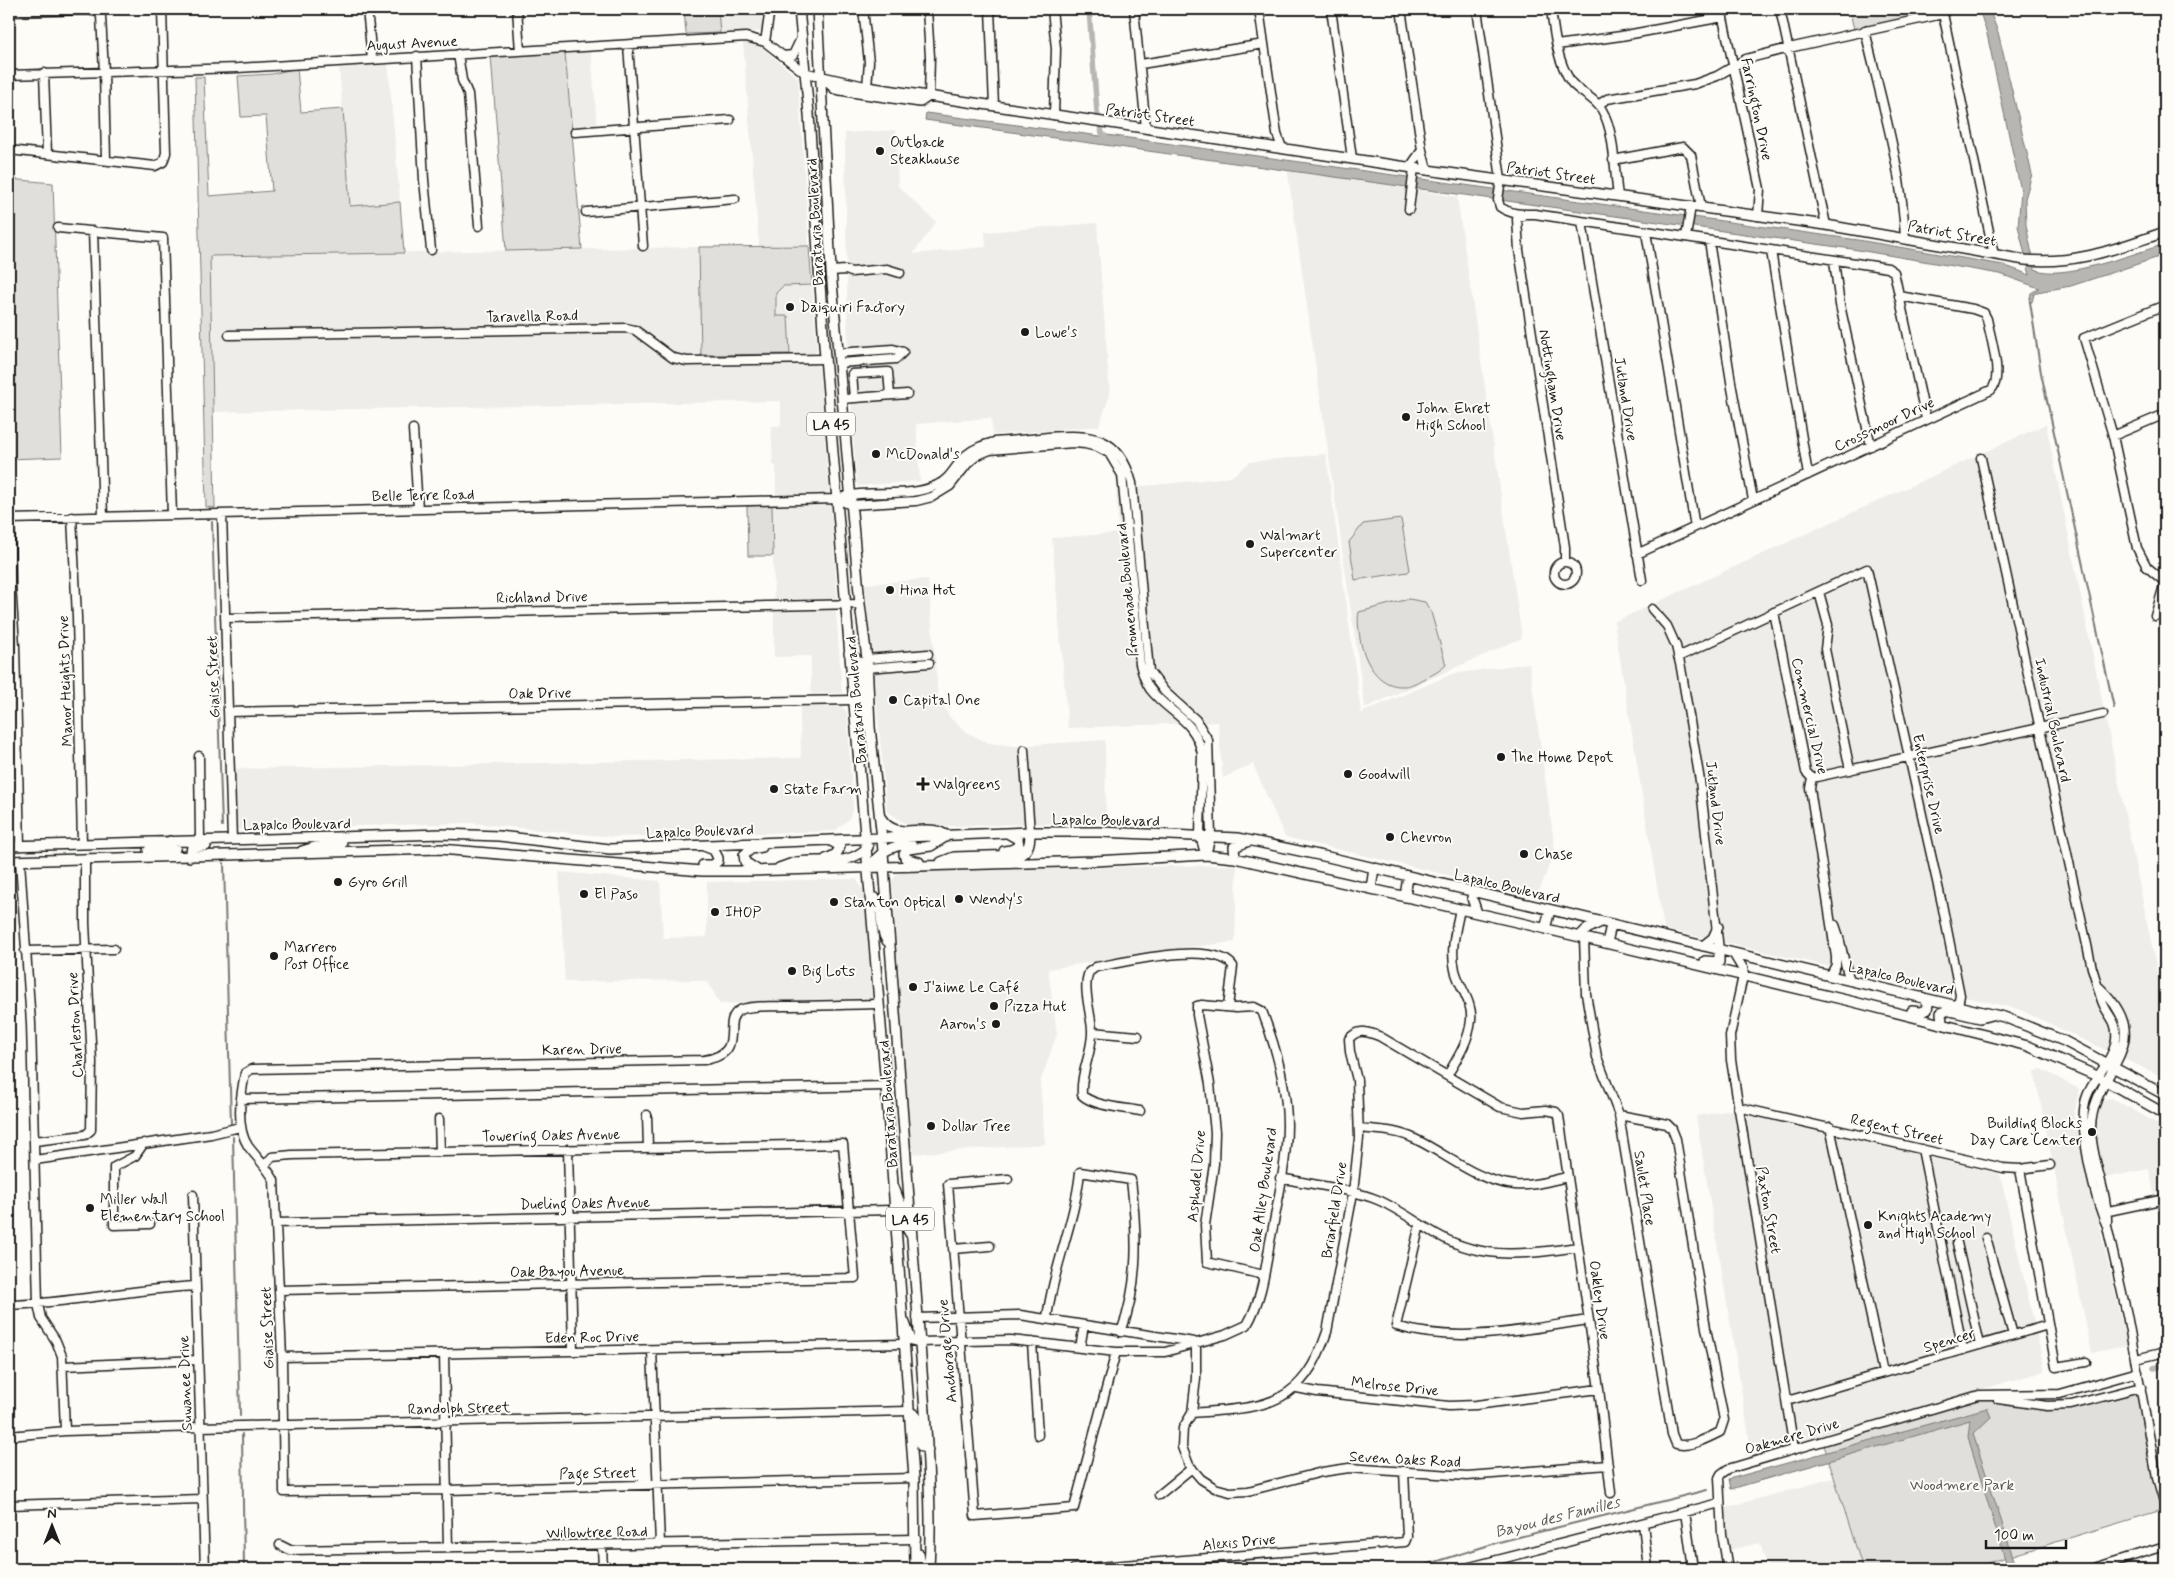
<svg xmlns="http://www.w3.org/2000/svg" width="2174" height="1578" font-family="Mynerve,sans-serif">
<rect width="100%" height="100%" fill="#fdfcf7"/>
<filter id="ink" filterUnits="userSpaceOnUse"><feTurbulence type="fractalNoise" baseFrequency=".02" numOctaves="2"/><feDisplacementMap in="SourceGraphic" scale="10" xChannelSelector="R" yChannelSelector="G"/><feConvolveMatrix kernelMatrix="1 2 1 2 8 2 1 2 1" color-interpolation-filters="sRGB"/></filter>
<g filter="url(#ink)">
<path fill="#eeede9" d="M718 9H768L765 31 720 33Z
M743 41 759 45 798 78 809 246H759Z
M591 51 597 126 571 128 565 52Z
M388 62 400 202 350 206 339 65Z
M896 130 898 186 936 222 913 254 986 247 985 232 1097 223 1110 395 1099 426 993 435 991 418 916 424 920 481 857 486 848 368 845 133Z
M1287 167 1457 197 1522 638 1365 708Z
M699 247 701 367 813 364 819 367 829 492 826 495 776 496V466L773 465 771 426H781V401L212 412 210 256Z
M812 285 817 350 813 354H790L788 316H776V293L783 286Z
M2046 424 2165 1011V1078L2018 1009 1664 929 1614 622Z
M1326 454 1361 713 1452 674 1529 663 1555 850 1537 896 1285 837 1253 764 1223 778 1218 722 1068 728 1052 538 1119 533 1116 489 1231 477 1250 462Z
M828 504 831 506 837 599 774 600 772 505Z
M928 579 938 695 950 718 968 733 989 743 1015 746 1105 740 1106 816 1101 822 916 827 903 822 887 811 865 584Z
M836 610 842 693 811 694V656L774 657V612Z
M842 706 847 713 853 809 849 819 835 831 613 837 470 823 236 829 235 826 233 769 801 758 800 707Z
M1237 865 1235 942 1183 948 1048 969 1057 1034 1040 1083 1045 1144 911 1154 893 891 892 881 897 874 908 871Z
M559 872 660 881 663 938 707 937V882L856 879 864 892 872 999 720 1004 708 982 695 980 565 982Z
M2041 1069 2079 1089 2074 1116 2127 1345 2092 1353 2034 1072Z
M2112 1098 2165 1128V1191L2154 1194 2149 1169 2104 1178 2094 1130 2100 1102Z
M1731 1110 2000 1174 2045 1371 1752 1455 1696 1116Z
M1834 1478 1863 1569H1768L1760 1543 1729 1550 1726 1535 1724 1508Z"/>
<path fill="#e0dfdb" stroke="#7e7e7c" d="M684 9H718L720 33 686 34Z
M1849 9H1912L1914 19 1855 33Z
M565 52 582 249 506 251 491 56Z
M297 68 301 112 343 109 350 206 400 202 404 253 210 256 215 508 206 507 195 77H204L209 196 272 191 266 116 241 117 238 76 272 74Z
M9 179 53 183 62 457 9 459Z
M809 246 812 285 783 286 776 293V316H788L790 354 701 355 699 247Z
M772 505 773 556H748L747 506Z
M1401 519 1410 570 1408 572 1355 580 1349 542 1363 524Z
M1409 599 1425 602 1431 612 1446 665C1439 672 1432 675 1423 679 1417 682 1411 686 1404 686 1378 688 1364 661 1360 639 1359 629 1357 621 1359 612Z
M2141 1387 2165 1509 1967 1569H1863L1823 1442 1966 1400 2002 1399 2059 1406Z"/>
<path fill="#b7b6b2" stroke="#797876" d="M1979 9H1989L1998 32 2032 174 2025 199 2026 225 2035 269C2060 282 2138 252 2165 244V255L2071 286 2037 292 2034 294 2032 302H2029L2031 293 2039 288 2000 274 1852 249 925 120 926 113 1100 136 1107 135 1858 240 2003 265 2030 275 2018 226 2021 191 1987 34Z
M1987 1408 1991 1417 1973 1434 2017 1569H2008L1968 1437 1970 1420 1731 1489 1729 1479Z"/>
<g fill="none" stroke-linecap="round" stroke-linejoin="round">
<path stroke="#797876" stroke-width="2" d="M2030 302 2041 373 2114 708
M212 522 222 826
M224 863 231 1125
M233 1137 240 1416
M242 1434 244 1569
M1413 1569 1499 1542 1707 1490"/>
<path stroke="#b7b6b2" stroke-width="5.5" d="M1089 9 1097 112 1102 133 1108 141
M2154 1368 2165 1365"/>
<g stroke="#1c1c1c" stroke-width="11">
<path id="minor" d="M367 9 372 59
M517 9 520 51
M863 9 869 62 867 87
M927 9 930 57 929 96
M990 9 994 106
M1052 9 1056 49 1054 115
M1134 9 1146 128
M1259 9 1277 134 1282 148
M1331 9 1352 158
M1401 9 1422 150 1427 170
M1477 9 1501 179 1498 200 1500 207C1512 215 1521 214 1535 214L1888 268 1894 272 1926 419
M1551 9C1554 33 1557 61 1571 82 1579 93 1595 97 1602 110 1615 132 1614 170 1618 196
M1721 9 1760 189 1758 216
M1780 9 1826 225
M1942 9 1994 255
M9 12 88 10 98 12 101 16 104 72 106 160
M1865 30C1880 97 1903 170 1905 239
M765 42 770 9
M628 45 643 246
M1557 45 1621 36 1723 17
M458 54 462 80 468 94 479 226
M417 56 424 180 431 250
M783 56 793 55 802 36
M1141 64 1264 44
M44 73 47 154
M9 75 238 68 746 37 765 42 805 73
M1598 105 1607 99 1695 84 1717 76 1746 59 1789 48 1943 14
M575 132 730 120
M9 150 155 166 163 162 166 153 162 9
M1613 160 1683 147 1691 155 1701 207
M1410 167 1422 150
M1409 209 1414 168
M586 212 735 199
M1522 216 1517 219 1519 250 1565 547V562
M1582 222 1642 580
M58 228 163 238 172 515
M93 231 103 516
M1646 232 1695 527
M1686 237 1691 206
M1709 241 1732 388 1753 500
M1771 251 1808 475
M1834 261 1840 305 1871 446
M831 271 846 270 851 272 887 269 900 273
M2165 305 2084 338 2113 436 2137 548 2147 567 2165 582
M229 335 626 328 635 330 673 358 687 361 825 359
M838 353 893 349 903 352
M839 363 896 359 903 352
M854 398 852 374 888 372 890 395
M842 399 907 394
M413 429 418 509
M2113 436 2165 414
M1981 458 2092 968C2096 979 2098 990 2102 1001 2107 1016 2118 1020 2116 1039 2114 1060 2094 1077 2087 1096 2076 1122 2095 1200 2107 1226L2127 1315 2157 1478 2165 1505
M837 499 851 505 916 501 932 497 950 486 968 463 978 455 990 450 1073 443 1085 444 1097 447 1109 453 1122 475 1140 664C1142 672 1145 682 1150 689 1169 714 1196 719 1202 754L1200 836 1205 853
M222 514 232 840
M72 517 77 617 82 844
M9 519 837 499C868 487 906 500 937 485 951 479 955 465 966 455 974 448 984 445 994 442 1012 441 1030 439 1048 437 1092 434 1119 435 1132 483L1149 671 1165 692 1196 720 1208 740 1211 836 1206 855
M10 519 11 584 15 646 20 846
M1637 554 1991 390C2004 378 1990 336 1987 319L1984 313 1973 309 1899 296
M1554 573a11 11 0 1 1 22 0a11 11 0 1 1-22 0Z
M1819 592 1828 625 1825 649 1850 770
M1652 609 1667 626 1676 646 1681 668 1700 781 1719 950
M1774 612 1806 772 1812 778
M2155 616 2165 582
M225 618 860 604
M1678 657 1867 569 1942 904 1960 995 1958 1006
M867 659 928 654
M867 668 929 663
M228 712 853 700
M1024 750 1030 832
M199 756 200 840
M1812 778 2103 714
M1812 778 1810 788 1836 957V965L1830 976
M20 861 31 1023 38 1304 41 1318 56 1341 62 1356 65 1431
M1835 925C1842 943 1843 962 1850 980
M1584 938 1586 994 1597 1057 1619 1115 1672 1434 1676 1444C1689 1448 1708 1438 1720 1432L1724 1420 1706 1328 1676 1139 1672 1129 1667 1124 1619 1115
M25 951 114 949
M1743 976 1730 1036 1731 1060 1794 1449
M2099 987C2161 1045 2092 1070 2091 1128 2091 1160 2108 1191 2107 1222
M879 1004C846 1005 814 1006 782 1006 770 1007 751 1005 740 1010 719 1021 749 1053 704 1060L252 1069 245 1073C241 1094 235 1126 248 1146 257 1158 267 1167 274 1180L282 1357 284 1492 447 1490 914 1478
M1092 1032 1138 1036
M1447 1076C1457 1059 1469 1041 1471 1020 1473 1002 1459 987 1455 970 1450 949 1456 929 1460 909
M242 1099 886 1086
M1738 1107 2003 1168 2020 1169 2050 1165
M1140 1111C1125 1108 1093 1106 1082 1095 1080 1072 1093 1052 1092 1030 1091 1012 1082 988 1089 972L1096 967C1125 962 1214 940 1233 966L1228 1007
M647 1115 648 1147
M439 1119 440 1152
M1830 1127 1883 1373
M1359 1128C1378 1130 1397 1130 1415 1139 1449 1155 1475 1181 1515 1185 1532 1187 1551 1180 1568 1177
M35 1141 85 1135 91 1130 92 1062 85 923V859
M144 1143 135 1156 114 1167V1225L150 1224
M568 1149 573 1351
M1922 1149 1963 1350
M35 1160 211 1134 240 1127
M265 1165 272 1157 292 1155 843 1144 855 1278 279 1290
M2020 1169 2056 1367 2086 1362
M1280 1178C1309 1184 1352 1189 1378 1200 1399 1209 1420 1225 1440 1236 1484 1261 1531 1254 1578 1247
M1008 1179 948 1184 975 1516 1074 1508 1116 1352
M193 1195 205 1569
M2104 1212 2165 1199
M276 1223 893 1210
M1420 1224 1396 1326C1459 1345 1526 1329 1589 1320
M1986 1238 2013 1335
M1957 1243 1980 1345
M953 1249 990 1246
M9 1305C72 1303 133 1289 196 1286
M917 1318 1020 1315 1194 1342
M1047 1318C1053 1268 1075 1222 1080 1172L1131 1180C1137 1230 1140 1283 1121 1332
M919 1342 1011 1340 1116 1352H1165L1225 1335 1247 1325C1262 1299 1265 1271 1270 1242 1277 1206 1287 1161 1287 1125 1287 1086 1276 1047 1262 1011L1254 1007 1236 1008 1202 1005 1197 1006V1015L1210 1084 1215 1132 1214 1164 1205 1225 1207 1262 1264 1275
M1032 1342 1038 1435
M1196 1343V1378L1192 1413 1183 1428 1182 1447 1189 1465 1201 1479 1215 1488 1230 1492 1248 1491 1322 1472 1349 1468 1467 1476 1608 1465
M1080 1348 1084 1325
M652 1350 660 1544
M444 1354 448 1548
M282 1357 903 1344
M2136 1359 2165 1352
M63 1366 198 1360
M1297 1388 1317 1392 1449 1406 1476 1405 1599 1389
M1998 1399 2047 1406 2071 1405 2141 1387
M1787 1401 2048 1325
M1192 1413C1263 1407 1301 1409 1327 1332L1353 1193 1359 1138 1357 1080 1350 1052 1349 1039C1358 1028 1367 1032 1379 1036L1500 1107 1523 1112 1546 1110 1556 1112 1559 1116 1599 1389 1611 1493
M9 1436 65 1431 200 1427 909 1411
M1159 1495 1192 1468
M9 1505 202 1499
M1685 1512 1693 1569
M1643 1523 1648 1569
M280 1545 290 1550 916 1539
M602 1545 603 1569
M187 1569H205
M1074 1569 1405 1542 1407 1537 1404 1471
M1462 1569 1720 1503
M1728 1569 1722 1534 1719 1478 1721 1474 1728 1469 1979 1395 2060 1394 2138 1372
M2091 1569 2165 1546"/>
</g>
<g stroke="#1c1c1c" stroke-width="12">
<path id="major" d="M799 9 809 114 824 345 886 1086 914 1478 915 1569
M817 9 831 271 860 604 867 659 870 727 882 839 925 1411C928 1464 932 1516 929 1569
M805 73 867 87 1427 170 1826 225 2025 260C2078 265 2116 248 2165 232
M823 78 835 89 858 93 920 102 929 96
M849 653 867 668
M851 668H857L859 671 863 719 865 723 870 727
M881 818C897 844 926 820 947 836L931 846 908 849 904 854 905 858 919 862
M9 846 443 834 499 836 610 849 1030 832H1101L1238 838 1328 857 2004 1017 2064 1041 2165 1095
M148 851 175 849 176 844 170 841
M302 851 315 847 341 845 342 841 338 837
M1004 851 1011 850 1019 846 1018 839 1009 834
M190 857 192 847 206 846
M1235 858 1234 847 1249 841
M826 859C833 856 838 855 840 846L831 841
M9 861 440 849 702 871H750L1095 861 1206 855 1235 858 1521 923 1850 1001 2028 1046 2097 1076 2165 1114
M941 862 954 857 1020 855C1029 850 1030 842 1030 832
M703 865H713L718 861V858L714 850 704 846
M779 868C785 866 792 863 798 862 826 858 846 868 868 847
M756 869 745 862 744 855 751 849 762 847
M868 872C877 853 890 845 911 844
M1371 889 1374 868
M1473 892 1472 898 1477 913
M1405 897 1408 876
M870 898H875C885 907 878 929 887 941
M1545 929 1550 910
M1579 937 1587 929 1601 922
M1607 943 1611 925
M1703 946 1713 938 1718 927
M1734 954 1743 969V976
M1705 961 1719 962V950
M1912 1011 1920 1012 1927 1010 1928 1004 1922 997
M1942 1023 1941 1013 1946 1010 1980 1018 1991 1015
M893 1185C897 1193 898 1201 903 1208L909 1209
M893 1210C901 1214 905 1227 911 1235
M905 1323 911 1340 919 1342
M909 1411 916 1416 921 1446 928 1450
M919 1554 922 1569"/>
</g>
<use href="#minor" stroke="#fdfcf7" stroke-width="8"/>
<use href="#major" stroke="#fdfcf7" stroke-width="9"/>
</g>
</g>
<g fill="#1c1c1c" stroke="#fdfcf7" stroke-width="2">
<circle cx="880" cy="151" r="5"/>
<circle cx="790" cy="307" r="5"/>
<circle cx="1025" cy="332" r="5"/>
<circle cx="1406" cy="417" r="5"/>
<circle cx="876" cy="454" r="5"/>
<circle cx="1250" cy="544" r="5"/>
<circle cx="890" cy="590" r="5"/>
<circle cx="893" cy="700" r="5"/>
<circle cx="1501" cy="757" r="5"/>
<circle cx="1348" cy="774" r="5"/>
<path d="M920.5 776.5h5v5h5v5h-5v5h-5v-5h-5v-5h5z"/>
<circle cx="774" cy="789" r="5"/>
<circle cx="1390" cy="837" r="5"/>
<circle cx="1524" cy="854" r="5"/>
<circle cx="338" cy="882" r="5"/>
<circle cx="584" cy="894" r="5"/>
<circle cx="959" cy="899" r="5"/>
<circle cx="834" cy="902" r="5"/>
<circle cx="715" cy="912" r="5"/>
<circle cx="274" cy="956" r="5"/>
<circle cx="792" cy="971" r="5"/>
<circle cx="913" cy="987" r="5"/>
<circle cx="994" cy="1006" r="5"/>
<circle cx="996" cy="1024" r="5"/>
<circle cx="931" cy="1126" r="5"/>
<circle cx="2092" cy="1132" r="5"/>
<circle cx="90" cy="1208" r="5"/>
<circle cx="1868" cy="1225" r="5"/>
</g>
<g text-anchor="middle" stroke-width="4" stroke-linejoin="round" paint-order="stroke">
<g fill="#fdfcf7" stroke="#605f5e" stroke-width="1">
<rect x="807" y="412.5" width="48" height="23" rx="4"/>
<rect x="886" y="1207.5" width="48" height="23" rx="4"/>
</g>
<g font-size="14" font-weight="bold" fill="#1c1c1c">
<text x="831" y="429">LA 45</text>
<text x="910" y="1224">LA 45</text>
</g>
<g font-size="15" fill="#1c1c1c" stroke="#fdfcf7">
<text transform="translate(412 43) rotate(-3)" y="5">August Avenue</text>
<text transform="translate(1757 109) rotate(78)" y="5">Farrington Drive</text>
<text transform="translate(1150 115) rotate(8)" y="5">Patriot Street</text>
<text transform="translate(1551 173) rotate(8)" y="5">Patriot Street</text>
<text transform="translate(815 222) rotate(-93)" y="5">Barataria Boulevard</text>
<text transform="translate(1952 233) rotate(10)" y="5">Patriot Street</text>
<text transform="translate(532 316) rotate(-1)" y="5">Taravella Road</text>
<text transform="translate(1553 385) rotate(81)" y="5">Nottingham Drive</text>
<text transform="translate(1626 399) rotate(81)" y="5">Jutland Drive</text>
<text transform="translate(1884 424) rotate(-25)" y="5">Crossmoor Drive</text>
<text transform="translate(423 495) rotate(-1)" y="5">Belle Terre Road</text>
<text transform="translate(1127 590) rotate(-95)" y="5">Promenade Boulevard</text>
<text transform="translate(542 597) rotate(-1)" y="5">Richland Drive</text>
<text transform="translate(213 677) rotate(-92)" y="5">Giaise Street</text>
<text transform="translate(65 681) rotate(-92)" y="5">Manor Heights Drive</text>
<text transform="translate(540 693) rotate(-1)" y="5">Oak Drive</text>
<text transform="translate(856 700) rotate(-95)" y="5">Barataria Boulevard</text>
<text transform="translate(1810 716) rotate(77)" y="5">Commercial Drive</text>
<text transform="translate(2053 720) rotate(78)" y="5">Industrial Boulevard</text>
<text transform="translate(1929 784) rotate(77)" y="5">Enterprise Drive</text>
<text transform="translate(1716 803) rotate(83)" y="5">Jutland Drive</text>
<text transform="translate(1106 820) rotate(1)" y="5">Lapalco Boulevard</text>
<text transform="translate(297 824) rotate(-1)" y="5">Lapalco Boulevard</text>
<text transform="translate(700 831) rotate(-2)" y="5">Lapalco Boulevard</text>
<text transform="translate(1507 886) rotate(13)" y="5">Lapalco Boulevard</text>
<text transform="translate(1901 978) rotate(13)" y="5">Lapalco Boulevard</text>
<text transform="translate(75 1025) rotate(-93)" y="5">Charleston Drive</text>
<text transform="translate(582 1049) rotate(-1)" y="5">Karen Drive</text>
<text transform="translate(888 1104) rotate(-94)" y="5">Barataria Boulevard</text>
<text transform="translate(1897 1129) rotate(13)" y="5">Regent Street</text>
<text transform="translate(551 1135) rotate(-1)" y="5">Towering Oaks Avenue</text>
<text transform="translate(1196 1176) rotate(-85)" y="5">Asphodel Drive</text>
<text transform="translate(1645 1188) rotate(81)" y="5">Saulet Place</text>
<text transform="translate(1263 1190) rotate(-82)" y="5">Oak Alley Boulevard</text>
<text transform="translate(585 1203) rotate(-1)" y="5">Dueling Oaks Avenue</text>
<text transform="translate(1334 1210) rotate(-81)" y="5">Briarfield Drive</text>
<text transform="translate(1769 1210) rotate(80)" y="5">Paxton Street</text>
<text transform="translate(567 1271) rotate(-1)" y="5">Oak Bayou Avenue</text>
<text transform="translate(1600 1300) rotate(82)" y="5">Oakley Drive</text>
<text transform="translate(267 1328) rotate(-92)" y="5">Giaise Street</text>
<text transform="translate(592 1337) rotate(-1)" y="5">Eden Roc Drive</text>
<text transform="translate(1949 1340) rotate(-17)" y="5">Spencer</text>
<text transform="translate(947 1351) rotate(-95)" y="5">Anchorage Drive</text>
<text transform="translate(185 1383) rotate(-92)" y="5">Suwanee Drive</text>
<text transform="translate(1395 1386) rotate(6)" y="5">Melrose Drive</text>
<text transform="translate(459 1408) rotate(-1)" y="5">Randolph Street</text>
<text transform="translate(1792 1436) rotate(-16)" y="5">Oakmere Drive</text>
<text transform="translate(1405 1459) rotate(3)" y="5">Seven Oaks Road</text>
<text transform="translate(598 1473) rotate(-1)" y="5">Page Street</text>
<text transform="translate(597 1532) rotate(-1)" y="5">Willowtree Road</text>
<text transform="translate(1239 1542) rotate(-5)" y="5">Alexis Drive</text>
</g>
<g font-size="15" fill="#1c1c1c" stroke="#fdfcf7" text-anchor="start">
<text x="890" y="147">Outback<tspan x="890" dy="17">Steakhouse</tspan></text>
<text x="800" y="312">Daiquiri Factory</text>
<text x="1035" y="337">Lowe's</text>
<text x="1416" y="413">John Ehret<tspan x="1416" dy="17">High School</tspan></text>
<text x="886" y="459">McDonald's</text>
<text x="1260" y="540">Walmart<tspan x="1260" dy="17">Supercenter</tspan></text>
<text x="900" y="595">Hina Hot</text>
<text x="903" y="705">Capital One</text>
<text x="1511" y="762">The Home Depot</text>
<text x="1358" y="779">Goodwill</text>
<text x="933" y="789">Walgreens</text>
<text x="784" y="794">State Farm</text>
<text x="1400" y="842">Chevron</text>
<text x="1534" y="859">Chase</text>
<text x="348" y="887">Gyro Grill</text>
<text x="594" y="899">El Paso</text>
<text x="969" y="904">Wendy's</text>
<text x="844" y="907">Stanton Optical</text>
<text x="725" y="917">IHOP</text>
<text x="284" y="952">Marrero<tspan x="284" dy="17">Post Office</tspan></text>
<text x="802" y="976">Big Lots</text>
<text x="923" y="992">J'aime Le Café</text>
<text x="1004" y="1011">Pizza Hut</text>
<text x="986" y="1029" text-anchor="end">Aaron's</text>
<text x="2082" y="1128" text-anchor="end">Building Blocks<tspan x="2082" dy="17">Day Care Center</tspan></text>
<text x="941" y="1131">Dollar Tree</text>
<text x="100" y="1204">Miller Wall<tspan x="100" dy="17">Elementary School</tspan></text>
<text x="1878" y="1221">Knights Academy<tspan x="1878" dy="17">and High School</tspan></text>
</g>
<g font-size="15" fill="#575655" stroke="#fdfcf7">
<text x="1962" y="1490">Woodmere Park</text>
</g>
<g font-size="16" font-style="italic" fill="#5a5a58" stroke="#fdfcf7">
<text transform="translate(1557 1516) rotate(-14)" y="6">Bayou des Familles</text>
</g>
</g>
<rect width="2174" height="1578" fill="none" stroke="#fdfcf7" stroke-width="30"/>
<rect x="15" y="15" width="2144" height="1548" fill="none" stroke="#1c1c1c" stroke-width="2" filter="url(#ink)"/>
<g transform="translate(52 1526)" stroke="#fdfcf7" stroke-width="4" paint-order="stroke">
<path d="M0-4L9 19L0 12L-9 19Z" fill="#1c1c1c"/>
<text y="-8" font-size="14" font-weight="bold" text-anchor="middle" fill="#1c1c1c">N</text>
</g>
<path d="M1986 1540v8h80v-8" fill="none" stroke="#1c1c1c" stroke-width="2.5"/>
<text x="1994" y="1540" font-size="15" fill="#1c1c1c" stroke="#fdfcf7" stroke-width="4" paint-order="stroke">100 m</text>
</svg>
